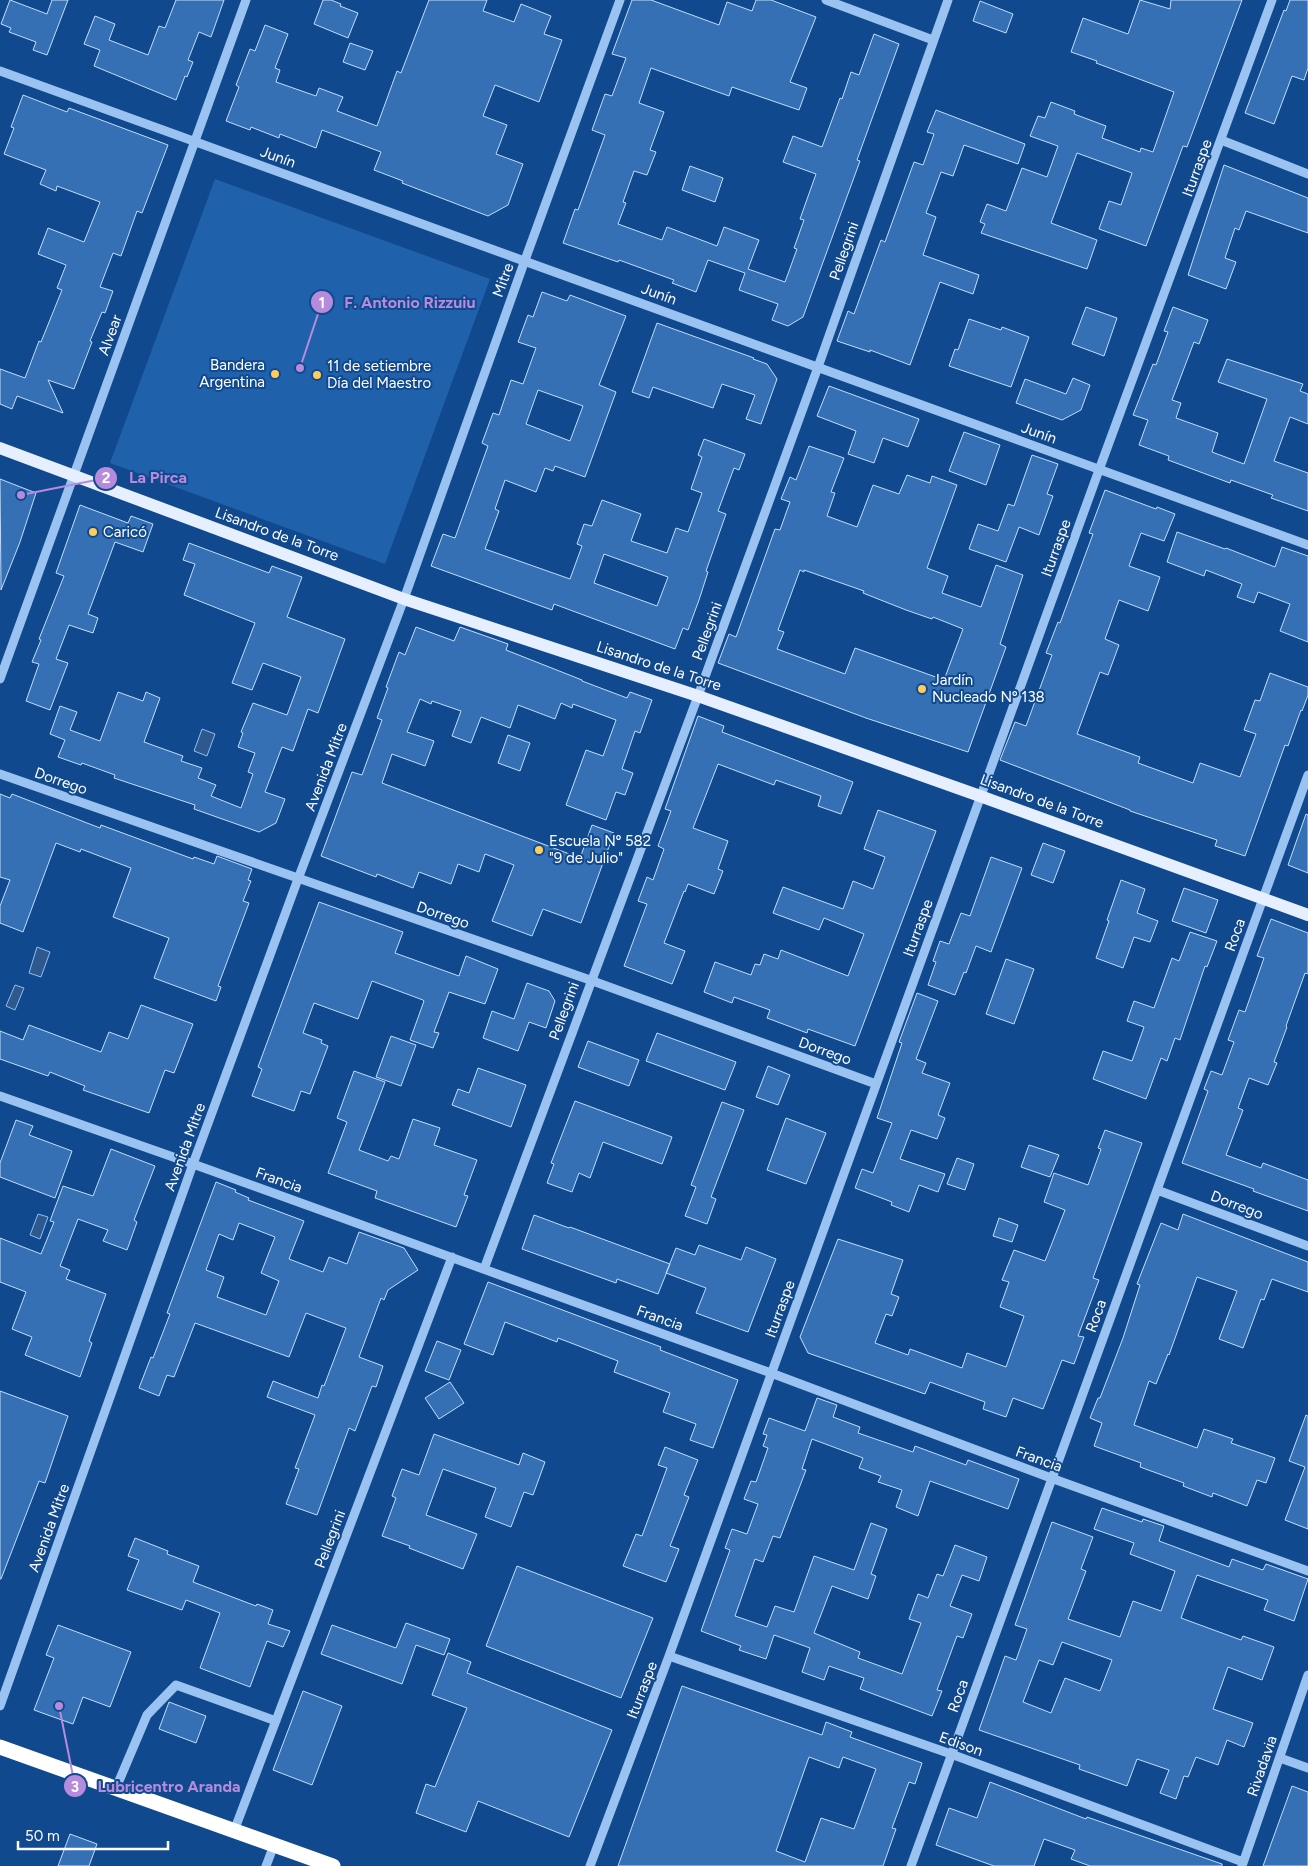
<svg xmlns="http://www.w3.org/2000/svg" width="1308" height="1866" font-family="Figtree,sans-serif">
<rect width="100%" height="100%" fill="#11498e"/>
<path fill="#2061ab" d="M215 179 490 279 385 564 110 463Z"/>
<path fill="#2f598c" stroke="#8cbef5" d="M202 729 215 734 207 756 194 751Z
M37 947 50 952 41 977 29 973Z
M15 985 24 988 15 1010 6 1006Z
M38 1214 48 1217 40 1239 30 1235Z"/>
<path fill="#3570b5" stroke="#c1ddfd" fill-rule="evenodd" d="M10 0 47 14 52 0H68L47 55 33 50 36 42 9 32 11 28 1 24Z
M176 0H224L211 37 199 32 188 60 193 62 187 77 185 76 176 100 94 66 100 50 84 44 95 16 115 24 109 40 148 55 159 26 165 28Z
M323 0H331L341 4 340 6 358 13 348 38 314 24Z
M429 0H487L483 11 514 22 521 4 551 16 544 34 562 40 539 102 495 85 483 116 507 125 496 154 523 164 508 205 488 216 402 183 403 181 374 170 381 152 322 130 316 148 280 134 279 138 251 127 250 130 226 121 239 87 236 85 250 49 255 51 265 25 288 34 275 68 280 70 276 82 316 96 319 88 343 97 337 111 377 126 397 71 401 73Z
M632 0H651L719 25 727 2 752 11 756 0H771L816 17 790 82 807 88 799 110 732 87 729 96 651 68 639 103 664 112 650 150 656 152 647 175 634 171 623 202 626 203 618 224 662 240 667 227 717 246 724 227 759 240 748 269 785 282 797 249 794 248 804 220 800 219 816 174 783 162 793 136 822 147 840 98 842 99 851 72 859 75 874 34 899 44 857 160 860 161 803 317 788 326 772 320 778 304 739 290 745 273 708 260 696 292 672 283 674 280 619 260 618 262 563 243 575 209 578 210 605 135 592 130 605 94 612 96 626 58 612 54Z
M1140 0 1170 9 1171 0H1242L1187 147 1183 146 1146 246 1099 229 1109 201 1121 205 1132 173 1077 153 1051 223 1097 240 1087 269 981 233 985 224 980 222 987 204 1006 211 1022 168 1047 177 1058 146 1030 136 1038 116 1045 118 1051 102 1075 111 1074 114 1106 126 1102 138 1140 152 1141 148 1153 152 1174 92 1096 63 1097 61 1071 52 1083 18 1128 34Z
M1290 0H1308V68L1304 80 1292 76 1274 124 1245 113 1284 10 1286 11Z
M980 1 1013 14 1006 33 973 21Z
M350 43 373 51 365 70 343 62Z
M23 95 67 112 69 108 168 145 142 213 137 211 121 256 113 253 100 287 113 291 105 313 102 312 90 341 92 342 74 389 48 380 63 413 17 396 12 409 0 404V369L25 378 39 341 41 342 62 290 57 288 66 265 38 254 48 228 84 242 100 202 57 186 56 191 40 184 46 170 4 154 14 128 11 127Z
M936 110 1025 144 1018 164 964 145 953 176 941 172 926 213 936 217 923 255 979 275 973 294 940 282 910 365 870 350V352L837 341 848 311 854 314 881 240 885 242 914 162 923 165 934 134 927 132Z
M1224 165 1308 198V233L1246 211 1239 230 1235 228 1225 258 1236 262 1226 289 1188 275Z
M690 166 723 178 715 202 682 190Z
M542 292 567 301 570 295 626 316 599 385 616 392 585 477 555 466 553 471 545 468 536 492 505 480 495 509 499 511 485 549 570 579 582 546 577 544 584 524 592 526 602 500 641 514 631 541 667 553 676 528 688 532 702 493 691 489 702 457 698 455 704 439 745 454 739 470 734 468 718 511 726 514 706 571 708 572 699 600 688 630 683 628 675 649 554 604 552 610 431 566 443 534 455 538 488 446 482 443 493 413 499 415 511 380 523 384 536 348 518 342 528 315 533 317ZM538 390 583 406 570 441 526 424ZM604 554 668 577 657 606 594 583Z
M1086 307 1117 318 1104 356 1072 344Z
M1173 307 1208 320 1199 344 1194 342 1172 400 1181 403 1176 418 1218 433 1212 452 1244 464 1267 399 1218 382 1227 359 1303 384 1300 391 1308 394V424L1290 417 1274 461 1308 473V511L1271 498 1273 495 1231 480 1230 483 1168 460 1169 456 1139 445 1148 420 1133 415 1153 364 1156 365 1168 332 1164 331Z
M969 319 1001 330 1002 327 1029 337 1011 387 949 366 955 349 958 350Z
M657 323 754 358 753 359 767 364 777 379 761 424 746 419 755 395 722 384 713 408 653 387 649 398 632 392Z
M1073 378 1090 385 1081 410 1062 420 1016 403 1025 379 1066 394Z
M829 386 919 419 908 447 883 438 874 463 848 454 856 431 817 416Z
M964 432 1000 445 986 485 949 471Z
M809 446 844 458 831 492 835 493 827 516 857 527 873 485 899 494 907 475 930 483 932 476 957 485 927 568 948 576 942 593 981 607 996 565 1023 575 1000 644 1006 647 968 752 866 718 718 663 729 634 736 637 775 529 780 530 790 502 781 499 790 477 796 480ZM800 570 804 572V570L864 591 863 593 906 610 932 619 933 617 963 629 944 680 855 648 845 674 777 649 784 632 778 630Z
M1032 455 1058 464 1047 494 1053 496 1039 535 1019 527 1006 562 969 549 978 524 998 531 1008 504 1014 506Z
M0 479 36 493 20 542 1 590Z
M1105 490 1156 509 1157 507 1175 514 1164 541 1141 533 1129 566 1160 577 1148 611 1119 600 1105 639 1119 645 1108 675 1100 672 1077 734 1140 757 1138 763 1193 783 1200 763 1240 777 1256 734 1244 730 1255 700 1260 701 1270 673 1308 687V695L1302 711 1301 710 1288 746 1285 745 1245 856 1215 846 1217 840 1130 811V810L1000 760 1015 722 1026 726 1052 655 1046 653 1058 622 1060 623 1093 534 1089 533Z
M80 505 128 523 131 516 153 524 143 552 115 542 88 614 98 618 93 633 69 625 56 659 68 663 50 710 26 701 39 664 32 662 41 640 39 639 64 576 56 573Z
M1177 532 1225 549 1226 548 1275 567 1282 547 1308 556V642L1280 631 1290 604 1258 592 1254 603 1237 597 1242 584 1206 570 1204 576 1167 562Z
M189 543 269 573 272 566 302 577 287 617 345 639 318 713 308 709 293 751 282 747 265 792 285 799 276 823 259 832 194 809 195 805 114 778 115 775 82 763 81 765 58 757 65 740 50 734 60 706 77 712 70 730 100 741 118 692 143 701 146 692 160 698 144 742 183 756 181 761 202 768 198 778 216 785 211 796 241 808 253 774 248 772 255 753 238 747 243 733 241 732 253 703 287 715 301 677 263 663 252 690 232 683 255 623 184 595 195 564 183 560Z
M416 627 454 641 460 627 508 644 506 650 582 680V681L627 698 630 692 652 700 640 733 635 731 622 769 633 773 625 795 616 792 606 820 566 805 586 750 603 756 616 720 573 704 572 708 561 703 555 719 518 705 510 728 481 717 471 743 452 736 461 711 432 701 431 704 420 699 407 732 434 741 425 766 392 754 382 783 580 858 592 825 614 833 581 923 543 909 532 936 492 921 514 865 485 854 479 872 458 864 451 884 419 872 413 888 377 874 376 877 321 856 352 772 362 775 382 720 377 718 388 688 386 687 399 652 405 655Z
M698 716 724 726 722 732 853 782 841 814 818 806 821 796 776 780 774 785 718 764 693 828 728 841 718 869 723 871 714 894 688 884 685 892 684 891 664 943 685 951 672 984 624 966 647 904 638 901 647 877 653 880 664 849 658 846 671 811 665 809Z
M508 735 530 743 520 771 498 763Z
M0 794 10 798 12 794 100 828 101 825 193 859 194 857 214 864 217 856 252 869 248 880 251 881 243 901 249 903 218 986 221 987 216 1001 154 978 169 938 113 917 131 868 81 849 80 852 56 843 23 932 0 923V906L10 880 0 877Z
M878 810 936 831 855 1046 808 1029 807 1033 767 1018 770 1010 734 997 732 1003 704 992 715 962 751 975 755 964 760 965 764 954 778 959 781 950 848 976 864 934 824 918 819 930 773 913 783 887 843 909 853 881 873 889 885 857 864 849Z
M1306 814 1308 815V873L1288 865Z
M1043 843 1065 851 1053 883 1031 875Z
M991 857 1022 868 991 952 976 946 966 973 964 972 955 995 928 985 936 962 933 961 940 941 949 944 961 913 970 916Z
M1121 880 1145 889 1137 913 1158 921 1150 942 1134 937 1123 968 1096 958 1109 921 1107 920Z
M1184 888 1218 900 1206 933 1172 921Z
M319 902 403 932 395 953 459 976 466 956 498 969 485 1004 449 992 434 1032 439 1033 433 1048 410 1040 424 1001 423 1000 372 981 358 1019 314 1003 303 1033 322 1040 321 1043 328 1046 310 1094 301 1091 294 1111 252 1096 262 1069 258 1067Z
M1271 919 1308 933V974L1305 973 1286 1026 1287 1027 1274 1062 1277 1063 1268 1085 1249 1078 1238 1108 1243 1110 1226 1155 1261 1168 1263 1163 1308 1180V1211L1253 1191 1254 1189 1182 1163 1208 1091 1204 1089 1211 1071 1222 1075 1234 1042 1228 1040 1239 1010 1245 1012 1264 958 1257 956Z
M1190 932 1217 941 1207 967 1205 966 1180 1040 1175 1038 1167 1061 1161 1058 1146 1099 1093 1079 1103 1051 1132 1061 1144 1027 1127 1021 1134 1001 1154 1008 1172 958 1179 961Z
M1006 959 1034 969 1014 1024 986 1014Z
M527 983 549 991 555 1001 546 1028 529 1022 518 1051 483 1038 492 1011 514 1019Z
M917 993 938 1001 916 1059 926 1063 922 1073 950 1083 938 1115 945 1118 937 1139 911 1130 900 1159 945 1174 938 1192 919 1185 909 1212 891 1205 892 1202 855 1188 862 1169 873 1173 892 1123 877 1118 902 1043 899 1042Z
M141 1005 193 1024 174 1073 165 1070 149 1113 83 1090 85 1086 50 1072 48 1076 0 1059V1031L23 1040 29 1025 101 1052 109 1032 128 1039Z
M657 1033 736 1062 725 1090 646 1061Z
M391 1036 416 1045 401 1086 376 1077Z
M588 1041 639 1060 629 1086 578 1067Z
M768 1066 790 1075 778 1105 756 1097Z
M478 1068 526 1085 511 1127 452 1105 458 1089 469 1093Z
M354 1071 385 1082 359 1150 388 1161 391 1156 399 1159 413 1119 440 1128 434 1145 477 1160 464 1195 468 1196 456 1227 375 1198 377 1191 328 1173 347 1122 337 1118Z
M575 1101 672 1137 662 1164 603 1142 590 1178 579 1173 572 1192 547 1183 554 1164 551 1163Z
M722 1102 744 1110 711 1197 716 1199 707 1224 685 1216 696 1187 691 1185Z
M786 1118 826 1133 806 1184 767 1170Z
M16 1120 33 1126 29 1135 72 1151 55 1198 0 1177V1163Z
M1105 1130 1142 1143 1093 1278 1099 1280 1078 1336 1084 1337 1074 1364 1062 1360 1043 1409 1013 1398 1006 1417 983 1409 985 1402 930 1382 925 1394 808 1353 800 1337 838 1239 903 1260 891 1294 899 1297 892 1316 886 1314 875 1343 908 1355 910 1349 962 1368 967 1353 1006 1367 1024 1316 1000 1307 1009 1282 1002 1280 1014 1250 1045 1261 1065 1210 1044 1202 1054 1173 1088 1185 1101 1149 1098 1148Z
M1029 1145 1059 1155 1050 1177 1021 1167Z
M111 1149 155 1166 134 1220 137 1222 127 1250 103 1241 108 1230 78 1219 60 1266 70 1270 66 1279 106 1294 89 1341 92 1343 80 1377 25 1355 32 1337 12 1329 26 1292 0 1282V1238L41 1254 54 1222 50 1221 63 1186 93 1196Z
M957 1158 974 1164 965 1190 947 1184Z
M216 1182 236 1190 235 1192 249 1198 248 1200 304 1221 289 1259 323 1272 329 1257 347 1264 359 1232 404 1248 418 1270 388 1290 384 1300 381 1298 359 1357 383 1366 376 1387 372 1386 355 1431 349 1428 317 1515 286 1504 299 1469 295 1468 315 1415 267 1397 273 1381 318 1398 322 1385 324 1386 346 1328 306 1313 289 1357 195 1323 174 1377 167 1375 159 1396 139 1388 151 1357 153 1358 170 1314 167 1313ZM239 1223 275 1237 261 1273 279 1281 266 1315 217 1297 224 1277 206 1270 219 1234 233 1240Z
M1183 1214 1308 1262V1292L1272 1279 1264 1300 1261 1299 1243 1348 1219 1339 1237 1291 1197 1277 1169 1355 1168 1354 1156 1384 1149 1381 1134 1425 1197 1448 1204 1429 1233 1439 1231 1443 1275 1458 1266 1483 1257 1480 1247 1506 1213 1493 1212 1497 1183 1486 1184 1483 1140 1467 1141 1463 1094 1446 1102 1423 1090 1418 1098 1398H1100L1123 1338 1140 1285 1137 1284 1146 1261 1161 1223 1178 1230Z
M534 1215 569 1228 570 1227 670 1264 658 1294 617 1279 616 1283 522 1249Z
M999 1218 1018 1225 1012 1242 993 1236Z
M699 1245 741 1260 746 1247 776 1259 748 1332 696 1313 706 1288 666 1273 676 1248 695 1255Z
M488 1282 661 1347 660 1350 738 1380 713 1448 690 1440 696 1424 663 1412 670 1393 614 1372 618 1361 558 1338 557 1342 505 1322 493 1355 464 1344Z
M437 1341 461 1350 449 1380 425 1371Z
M450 1382 464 1403 439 1419 425 1398Z
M0 1391 68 1416 45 1483 39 1481 1 1579H0Z
M817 1398 837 1405 833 1417 860 1427 858 1433 913 1452 915 1446 966 1465 968 1460 1019 1479 1008 1509 930 1481 918 1516 896 1507 902 1490 878 1482 881 1476 859 1468 863 1458 812 1439 802 1469 806 1470 780 1538 773 1536 763 1562 755 1559 735 1616 767 1627 775 1606 794 1612 814 1556 854 1570 871 1523 887 1529 871 1574 876 1576 868 1599 832 1586 814 1633 860 1652 858 1658 902 1674 921 1623 909 1619 918 1594 928 1598 937 1574 943 1576 955 1545 987 1557 979 1581 962 1575 950 1606 972 1614 963 1638 957 1636 937 1690 942 1691 932 1716 860 1689 864 1678 829 1666 824 1680 802 1672 810 1648 774 1635 766 1659 739 1650 741 1646 701 1631 730 1550 725 1548 732 1529 747 1534 758 1504 744 1499 751 1481 756 1482 768 1448 763 1446 767 1435 763 1434 769 1418 805 1431Z
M1306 1415 1308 1416V1529L1285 1520 1305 1467 1289 1461Z
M434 1434 519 1465 523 1453 545 1462 533 1495 524 1492 511 1527 485 1517 496 1488 443 1469 426 1515 477 1534 463 1569 409 1548 410 1546 382 1536 396 1498 392 1496 402 1469 419 1475Z
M665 1447 698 1460 684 1495 689 1497 670 1546 679 1549 666 1582 623 1566 636 1534 642 1536 667 1468 658 1465Z
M1102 1508 1142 1522 1143 1519 1164 1526 1159 1541 1229 1567 1232 1559 1263 1570 1266 1564 1308 1579 1294 1621 1264 1610 1268 1600 1197 1575 1181 1618 1241 1640 1243 1636 1274 1647 1262 1680 1228 1667 1213 1709 1253 1723 1244 1747 1227 1740 1218 1765 1196 1757 1188 1777 1184 1776 1176 1799 1160 1793 1169 1770 1137 1759 1127 1786 1079 1769 1080 1765 979 1730 1005 1656 1016 1660 1027 1629 1015 1625 1052 1522 1093 1537 1081 1569 1086 1571 1068 1619 1120 1637 1133 1601 1161 1611 1175 1571 1130 1554 1134 1543 1094 1529ZM1062 1642 1112 1660 1100 1691 1065 1678 1051 1713 1023 1702 1039 1660 1053 1665Z
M135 1538 168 1551 167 1554 199 1566 193 1582 256 1606 257 1604 273 1610 268 1624 290 1631 283 1647 267 1641 250 1687 200 1668 220 1613 186 1600 182 1610 127 1590 139 1560 128 1556Z
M517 1566 653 1618 621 1698 486 1646Z
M406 1623 450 1639 444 1655 416 1645 402 1684 321 1654 332 1625 396 1648Z
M58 1625 131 1652 110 1707 83 1697 73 1724 34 1710 54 1658 46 1655Z
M448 1653 471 1662 467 1673 612 1730 569 1837 478 1801 466 1832 416 1813 426 1784 435 1787 467 1708 432 1695Z
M682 1686 822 1735 826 1722 852 1732 850 1737 922 1763 915 1784 909 1782 892 1828 896 1829 883 1866H618ZM809 1757 839 1768 843 1757 876 1769 854 1829 821 1818 805 1862 776 1851Z
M303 1691 342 1706 312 1785 273 1770Z
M169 1702 206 1716 196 1743 159 1729Z
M990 1782 1086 1819 1087 1817 1222 1864V1866H1090L1071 1859 1075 1850 1044 1839 1034 1866H994L936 1845 949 1808 977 1818Z
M1292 1786 1308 1792V1866H1263Z
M70 1834 97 1844 89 1866H58Z"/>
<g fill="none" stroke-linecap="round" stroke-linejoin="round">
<path stroke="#9ac3f2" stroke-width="9" d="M826 0 933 40
M0 71 1308 545
M1221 140 1308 174
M0 679 246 0
M0 774 590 980 876 1084
M0 1096 193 1164 771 1373 1051 1478 1308 1571
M1157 1190 1308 1246
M484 1269 698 696 818 367 948 0
M669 1656 951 1754 1243 1862
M0 1706 193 1164 298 879 404 599 525 260 620 0
M1280 1758 1308 1768
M116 1788 147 1715 176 1685 276 1721
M234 1831 452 1257
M266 1866 274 1845
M590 1866 669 1656 1099 470 1272 0
M911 1866 1308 775
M1242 1866 1308 1675"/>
<path stroke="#e5efff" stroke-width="12" d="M0 448 404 599 698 696 980 796 1308 915"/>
<path stroke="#fff" stroke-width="15" d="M0 1747 333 1866"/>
</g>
<g fill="#ffcd5b" stroke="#11498e" stroke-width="2">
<circle cx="275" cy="374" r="5"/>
<circle cx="317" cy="375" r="5"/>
<circle cx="93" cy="532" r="5"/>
<circle cx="922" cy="689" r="5"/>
<circle cx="539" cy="850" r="5"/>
</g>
<g text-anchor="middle" stroke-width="4" stroke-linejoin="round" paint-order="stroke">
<g font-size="15" fill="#fff" stroke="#11498e">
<text transform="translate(278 157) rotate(20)" y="5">Junín</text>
<text transform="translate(1197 168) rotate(-70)" y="5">Iturraspe</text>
<text transform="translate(844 251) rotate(-71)" y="5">Pellegrini</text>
<text transform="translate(503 280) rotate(-70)" y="5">Mitre</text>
<text transform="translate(659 294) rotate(20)" y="5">Junín</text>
<text transform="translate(110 335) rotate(-70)" y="5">Alvear</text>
<text transform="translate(1039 433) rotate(20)" y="5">Junín</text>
<text transform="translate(277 534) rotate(20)" y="5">Lisandro de la Torre</text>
<text transform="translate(1056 548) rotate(-70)" y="5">Iturraspe</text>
<text transform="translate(707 631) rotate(-70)" y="5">Pellegrini</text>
<text transform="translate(659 666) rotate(18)" y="5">Lisandro de la Torre</text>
<text transform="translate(326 767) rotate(-69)" y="5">Avenida Mitre</text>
<text transform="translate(61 781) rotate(19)" y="5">Dorrego</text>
<text transform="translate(1042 801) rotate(20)" y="5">Lisandro de la Torre</text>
<text transform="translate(443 915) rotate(19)" y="5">Dorrego</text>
<text transform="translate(918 928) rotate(-70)" y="5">Iturraspe</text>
<text transform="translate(1235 935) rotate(-70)" y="5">Roca</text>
<text transform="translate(564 1011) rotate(-70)" y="5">Pellegrini</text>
<text transform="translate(825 1051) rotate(20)" y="5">Dorrego</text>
<text transform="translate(185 1147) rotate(-70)" y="5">Avenida Mitre</text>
<text transform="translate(279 1180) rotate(20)" y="5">Francia</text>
<text transform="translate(1237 1205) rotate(21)" y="5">Dorrego</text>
<text transform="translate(780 1309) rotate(-70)" y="5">Iturraspe</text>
<text transform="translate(1096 1316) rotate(-70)" y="5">Roca</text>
<text transform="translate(660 1318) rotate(20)" y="5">Francia</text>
<text transform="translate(1039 1459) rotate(20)" y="5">Francia</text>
<text transform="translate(49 1528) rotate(-70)" y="5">Avenida Mitre</text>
<text transform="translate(330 1539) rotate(-69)" y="5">Pellegrini</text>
<text transform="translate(642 1690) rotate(-69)" y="5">Iturraspe</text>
<text transform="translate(958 1696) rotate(-70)" y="5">Roca</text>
<text transform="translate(961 1744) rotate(20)" y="5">Edison</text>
<text transform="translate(1262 1766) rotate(-71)" y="5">Rivadavia</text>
</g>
<g font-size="15" fill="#fff" stroke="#11498e" text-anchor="start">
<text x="265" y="370" text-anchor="end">Bandera<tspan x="265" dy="17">Argentina</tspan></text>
<text x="327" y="371">11 de setiembre<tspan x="327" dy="17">Día del Maestro</tspan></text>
<text x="103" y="537">Caricó</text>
<text x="932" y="685">Jardín<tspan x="932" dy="17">Nucleado Nº 138</tspan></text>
<text x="549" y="846">Escuela Nº 582<tspan x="549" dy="17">"9 de Julio"</tspan></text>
</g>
</g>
<path fill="none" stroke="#b68bdc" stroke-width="2" d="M300 368L322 302M21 495L106 478M59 1706L75 1786"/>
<g fill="#b68bdc" stroke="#11498e" stroke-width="2">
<circle cx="300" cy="368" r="5"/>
<circle cx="21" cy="495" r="5"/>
<circle cx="59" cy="1706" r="5"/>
<circle cx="322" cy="302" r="12"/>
<circle cx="106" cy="478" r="12"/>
<circle cx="75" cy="1786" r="12"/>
</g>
<g font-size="15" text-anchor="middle" font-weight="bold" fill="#fff">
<text x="322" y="308">1</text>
<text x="106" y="483">2</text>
<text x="75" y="1792">3</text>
</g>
<g font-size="16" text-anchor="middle" font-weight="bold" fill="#b68bdc" stroke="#11498e" stroke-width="4" stroke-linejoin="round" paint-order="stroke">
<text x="410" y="308">F. Antonio Rizzuiu</text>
<text x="158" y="483">La Pirca</text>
<text x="169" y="1792">Lubricentro Aranda</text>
</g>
<path d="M18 1841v8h150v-8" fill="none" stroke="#ffffff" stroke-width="2.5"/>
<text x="25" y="1841" font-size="15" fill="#ffffff" stroke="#11498e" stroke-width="4" paint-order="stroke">50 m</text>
</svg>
